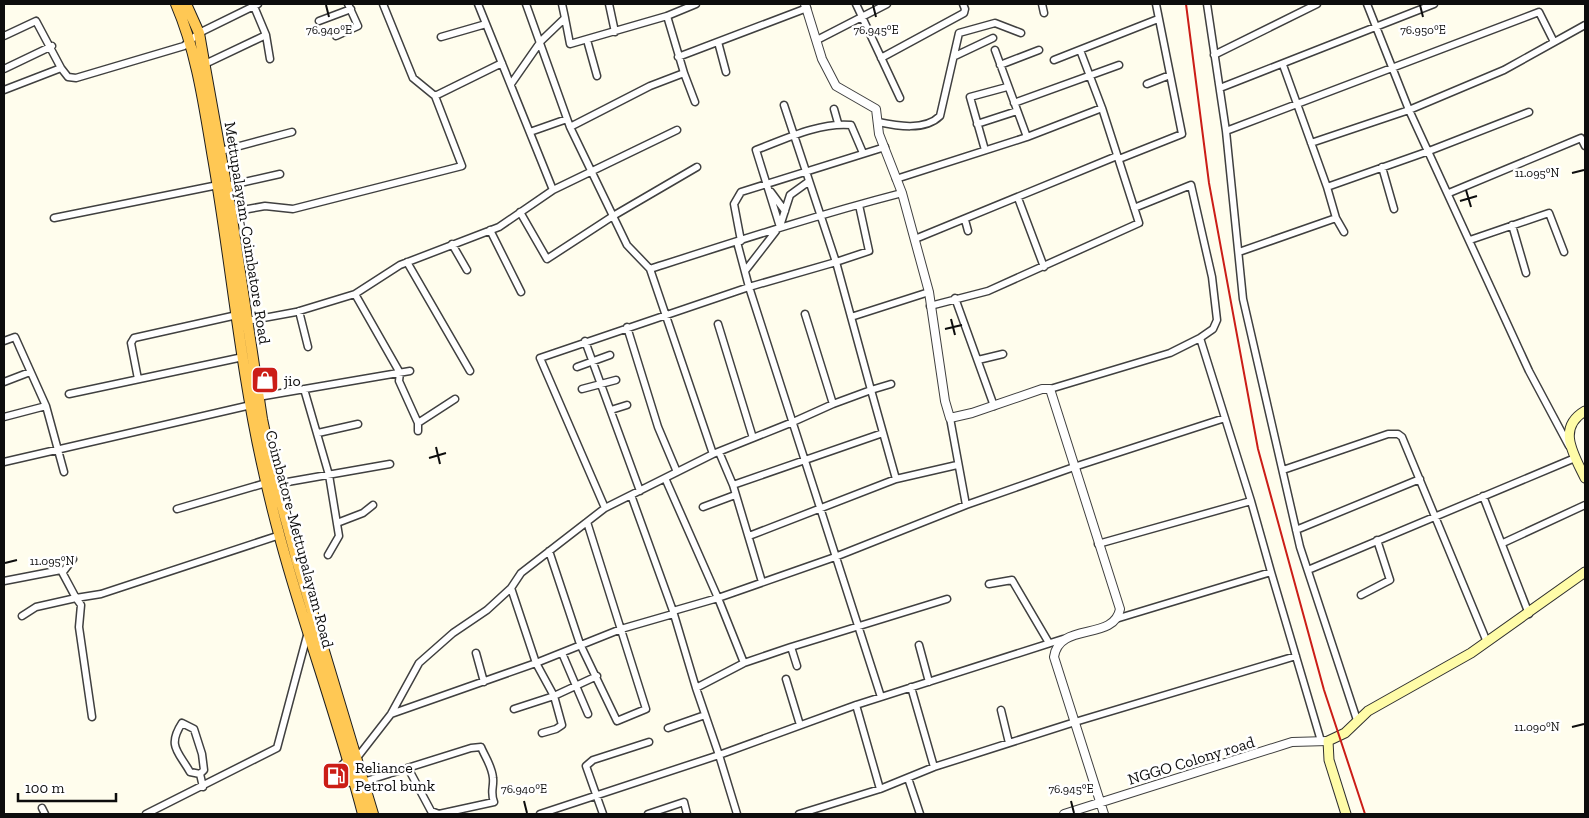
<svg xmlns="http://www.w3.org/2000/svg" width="1589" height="818" font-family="'Zilla Slab',serif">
<rect width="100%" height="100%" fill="#fffded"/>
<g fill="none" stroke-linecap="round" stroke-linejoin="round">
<g stroke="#404040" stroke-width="9">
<path id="minor" d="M526 4 570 127
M562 4 565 18
M609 4 615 32
M856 4 900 98
M1042 4 1044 13
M1207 4 1226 131 1243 299 1300 547 1357 720
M1367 4 1409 110 1529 371 1569 446
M667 16 696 4
M319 21 351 9
M266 35 270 59
M4 36 36 21 61 68
M336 36 358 26 348 4
M441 37 486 24
M587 40 597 76
M817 40 887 4
M718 42 726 72
M995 50 1027 137
M1080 50 1102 108
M1214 55 1317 4
M955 56 993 38
M678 57 807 8
M881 58 964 13 965 9 963 4
M1054 60 1158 19
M205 64 266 35 253 4
M1000 65 1039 50
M1283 65 1327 187 1429 151 1529 112
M4 69 52 46
M684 73 695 102
M511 84 541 41 565 18 570 44 667 16 684 73 650 86 570 127 613 216 697 167
M1147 84 1170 75
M1220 88 1434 4
M4 90 61 68 68 77 76 78 184 46 199 33 258 4
M435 96 502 63
M1014 103 1119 65
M784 105 836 262 869 251 859 205
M834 109 838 123
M878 122C897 126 925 131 940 116L959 33 995 23 1021 33
M977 124 1017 111
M1226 131 1539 12 1554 42
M530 132 567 119
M1311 143 1409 110 1504 70 1585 25
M985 150 970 97 1007 87
M221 151 292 132
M1119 159 1182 134 1156 4
M1382 167 1394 209
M896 179 1027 137 1102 108 1139 223 988 291 930 306
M227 186 280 174
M1327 187 1336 218 1344 232
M553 190 677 130
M771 192 785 211
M1449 193 1581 138 1585 146
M1018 198 1044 267
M1134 208 1191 185 1212 277 1217 320 1213 329 1200 338
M231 212 265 206 293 209 462 166 435 96 413 78 383 4
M520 212 547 259 613 216 627 245 650 269 713 454
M54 218 218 185
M965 220 968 231
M1512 225 1526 273
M780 226 790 195 808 182
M780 227 756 150C785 139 820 122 851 125L863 153
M490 230 521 292
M915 239 1117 156
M1470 240 1549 213 1564 252
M741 241 734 204 741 192 885 147
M452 244 467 270
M1239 252 1336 218
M407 262 470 371
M650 269C734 242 817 215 902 193
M745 271 776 231
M355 294 400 373 399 381 418 423 455 399
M955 298 994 406
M299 311 308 347
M805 314 833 404
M851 317 929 292
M247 321 296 312 355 294 400 265 499 227 553 190 478 4
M718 324 753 438
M627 327 658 427 677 472
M4 341 15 337 46 406 64 472
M585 341 640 491
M978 360 1003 354
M577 367 610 355
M138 379 131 343 134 338 237 315
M4 382 30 372
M891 384 871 390 896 479
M304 389 329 475 339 536 328 555
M582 389 616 380
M1050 389 1170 353 1200 338 1225 418
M69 394 243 357
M258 397 410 371
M611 410 627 405
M4 417 46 406
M950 418 966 505
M418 431V423
M318 433 358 424
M719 452 733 485 762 582
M4 462 251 405
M1283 470 1388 434H1398L1402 437 1487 642
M665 478 718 598 744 663
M276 484 390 464
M733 485 883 433
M631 495 673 611
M1483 496 1529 614
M1251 501 1271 572
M703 507 735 495
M605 508 713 454 793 422 833 404 871 390 836 262 749 287 737 242
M177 509 266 483
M337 523 363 513 373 505
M1296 530 1420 479
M749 536 896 479 957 465
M1503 543 1585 505
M549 551 580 644 617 721 646 709 587 522
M1308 570 1575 458
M63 572 73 559
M4 581 61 570 76 598 101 594 280 535
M989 584 1012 580 1049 643
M511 588 536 663 554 696 597 676
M1361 595 1390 580 1377 540
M22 616 36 607 76 598 81 605 79 627 92 717
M1119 618 1271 572 1321 741
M919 645 929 682
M791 647 797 666
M476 653 484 682
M562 653 588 714
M786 679 800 725
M911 687 934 767
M696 688 744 663 791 647 947 599
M856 705 880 789
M514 709 554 696 562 725 556 729 542 733
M1001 710 1009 743
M391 714 536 663 621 629 673 614
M668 728 705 715
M356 759 391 714 419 663 453 633 487 610 511 588 521 573 605 508 540 358 749 287 881 697
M347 760 338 769 341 782 354 783
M200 774 204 770 202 754 194 729 182 723C167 746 178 751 190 772L200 774 203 787
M908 778 920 814
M363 782 471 748 481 747C485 757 492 766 493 778 494 787 490 792 494 802L439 814 431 811 408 768
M42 808 45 814
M146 814 277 748 308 632
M540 814 719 755 696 688 673 611 718 598 835 557 966 505 1074 467 1225 418 1251 501 1098 544
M603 814 586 766 593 760 649 742
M648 814 684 802 687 814
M737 814 719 755 856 705 1063 639
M799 814 880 789 934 767 1075 722 1296 656"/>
</g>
<g stroke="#404040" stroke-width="10">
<path id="tertiary" d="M805 4 822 59 836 86 876 109 879 134 902 193 929 292 945 401 950 418 972 413 1042 389H1050L1120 609C1114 642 1059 621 1054 657L1104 814
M1064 814 1292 742 1328 741"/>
</g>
<g stroke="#2f2f2f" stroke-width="11">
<path id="secondary" d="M1585 411C1556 428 1574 455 1585 478
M1346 814 1329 760 1328 741 1345 733 1368 711 1471 653 1585 572"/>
</g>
<g stroke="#1e1e1e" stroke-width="12">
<path id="trunk" d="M176 4C197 53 204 105 213 158 231 261 240 366 263 468 288 586 333 698 363 814
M186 4 199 33 203 56 231 212 262 419 274 476 297 561 373 814"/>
</g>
<use href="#minor" stroke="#fff" stroke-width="6"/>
<use href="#tertiary" stroke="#fff" stroke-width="8"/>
<use href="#secondary" stroke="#fffca8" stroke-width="9"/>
<use href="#trunk" stroke="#ffc854" stroke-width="10"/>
<path stroke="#cb1d17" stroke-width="2" d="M1186 4 1209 183 1258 449 1324 690 1365 814"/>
</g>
<path fill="none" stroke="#0d0d0d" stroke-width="2" d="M326 5 329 17M873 5 876 17M1420 5 1423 17M1572 173 1584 170M1466 190 1471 207M1460 201 1477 196M951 319 955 335M945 329 962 325M436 447 440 464M429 458 446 453M5 563 17 560M1572 727 1584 724M524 801 527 813M1071 801 1074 813"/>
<defs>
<g id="shop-square" transform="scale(1.4375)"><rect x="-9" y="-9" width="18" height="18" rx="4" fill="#cb1d17" stroke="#fff"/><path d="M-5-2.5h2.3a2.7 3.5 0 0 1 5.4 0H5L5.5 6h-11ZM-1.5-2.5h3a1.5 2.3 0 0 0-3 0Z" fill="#fff"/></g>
<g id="fuel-square" transform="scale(1.4375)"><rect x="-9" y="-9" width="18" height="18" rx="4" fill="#cb1d17" stroke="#fff"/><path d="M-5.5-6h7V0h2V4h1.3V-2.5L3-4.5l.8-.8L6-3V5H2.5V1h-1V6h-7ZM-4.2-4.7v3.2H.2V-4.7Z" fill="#fff"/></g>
</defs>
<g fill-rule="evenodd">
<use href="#shop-square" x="265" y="380"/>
<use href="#fuel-square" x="336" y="776"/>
</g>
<g text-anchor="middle" stroke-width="5" stroke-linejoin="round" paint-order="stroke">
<g font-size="16" fill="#0d0d0d" stroke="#fff">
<text transform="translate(248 233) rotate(81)" y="6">Mettupalayam-Coimbatore Road</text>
<text transform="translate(300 539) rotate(75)" y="6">Coimbatore-Mettupalayam Road</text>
<text transform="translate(1191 760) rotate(-17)" y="6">NGGO Colony road</text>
</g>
<g font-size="16" fill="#0d0d0d" stroke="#fff" text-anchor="start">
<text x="284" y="386">jio</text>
<text x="355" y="773">Reliance<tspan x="355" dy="18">Petrol bunk</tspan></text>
</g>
</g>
<g font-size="12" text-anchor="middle" fill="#0d0d0d" stroke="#fff" stroke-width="5" stroke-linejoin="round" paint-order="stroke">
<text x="329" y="34">76.940°E</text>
<text x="876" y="34">76.945°E</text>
<text x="1423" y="34">76.950°E</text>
<text x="1537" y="177">11.095°N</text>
<text x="52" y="565">11.095°N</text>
<text x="1537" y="731">11.090°N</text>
<text x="524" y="793">76.940°E</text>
<text x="1071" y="793">76.945°E</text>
</g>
<rect width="1589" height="818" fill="none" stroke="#0d0d0d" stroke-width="10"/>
<path d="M18 793v8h98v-8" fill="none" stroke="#0d0d0d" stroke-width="2.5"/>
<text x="25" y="793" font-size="15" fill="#0d0d0d" stroke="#ffffff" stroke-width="4" paint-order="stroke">100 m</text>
</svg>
